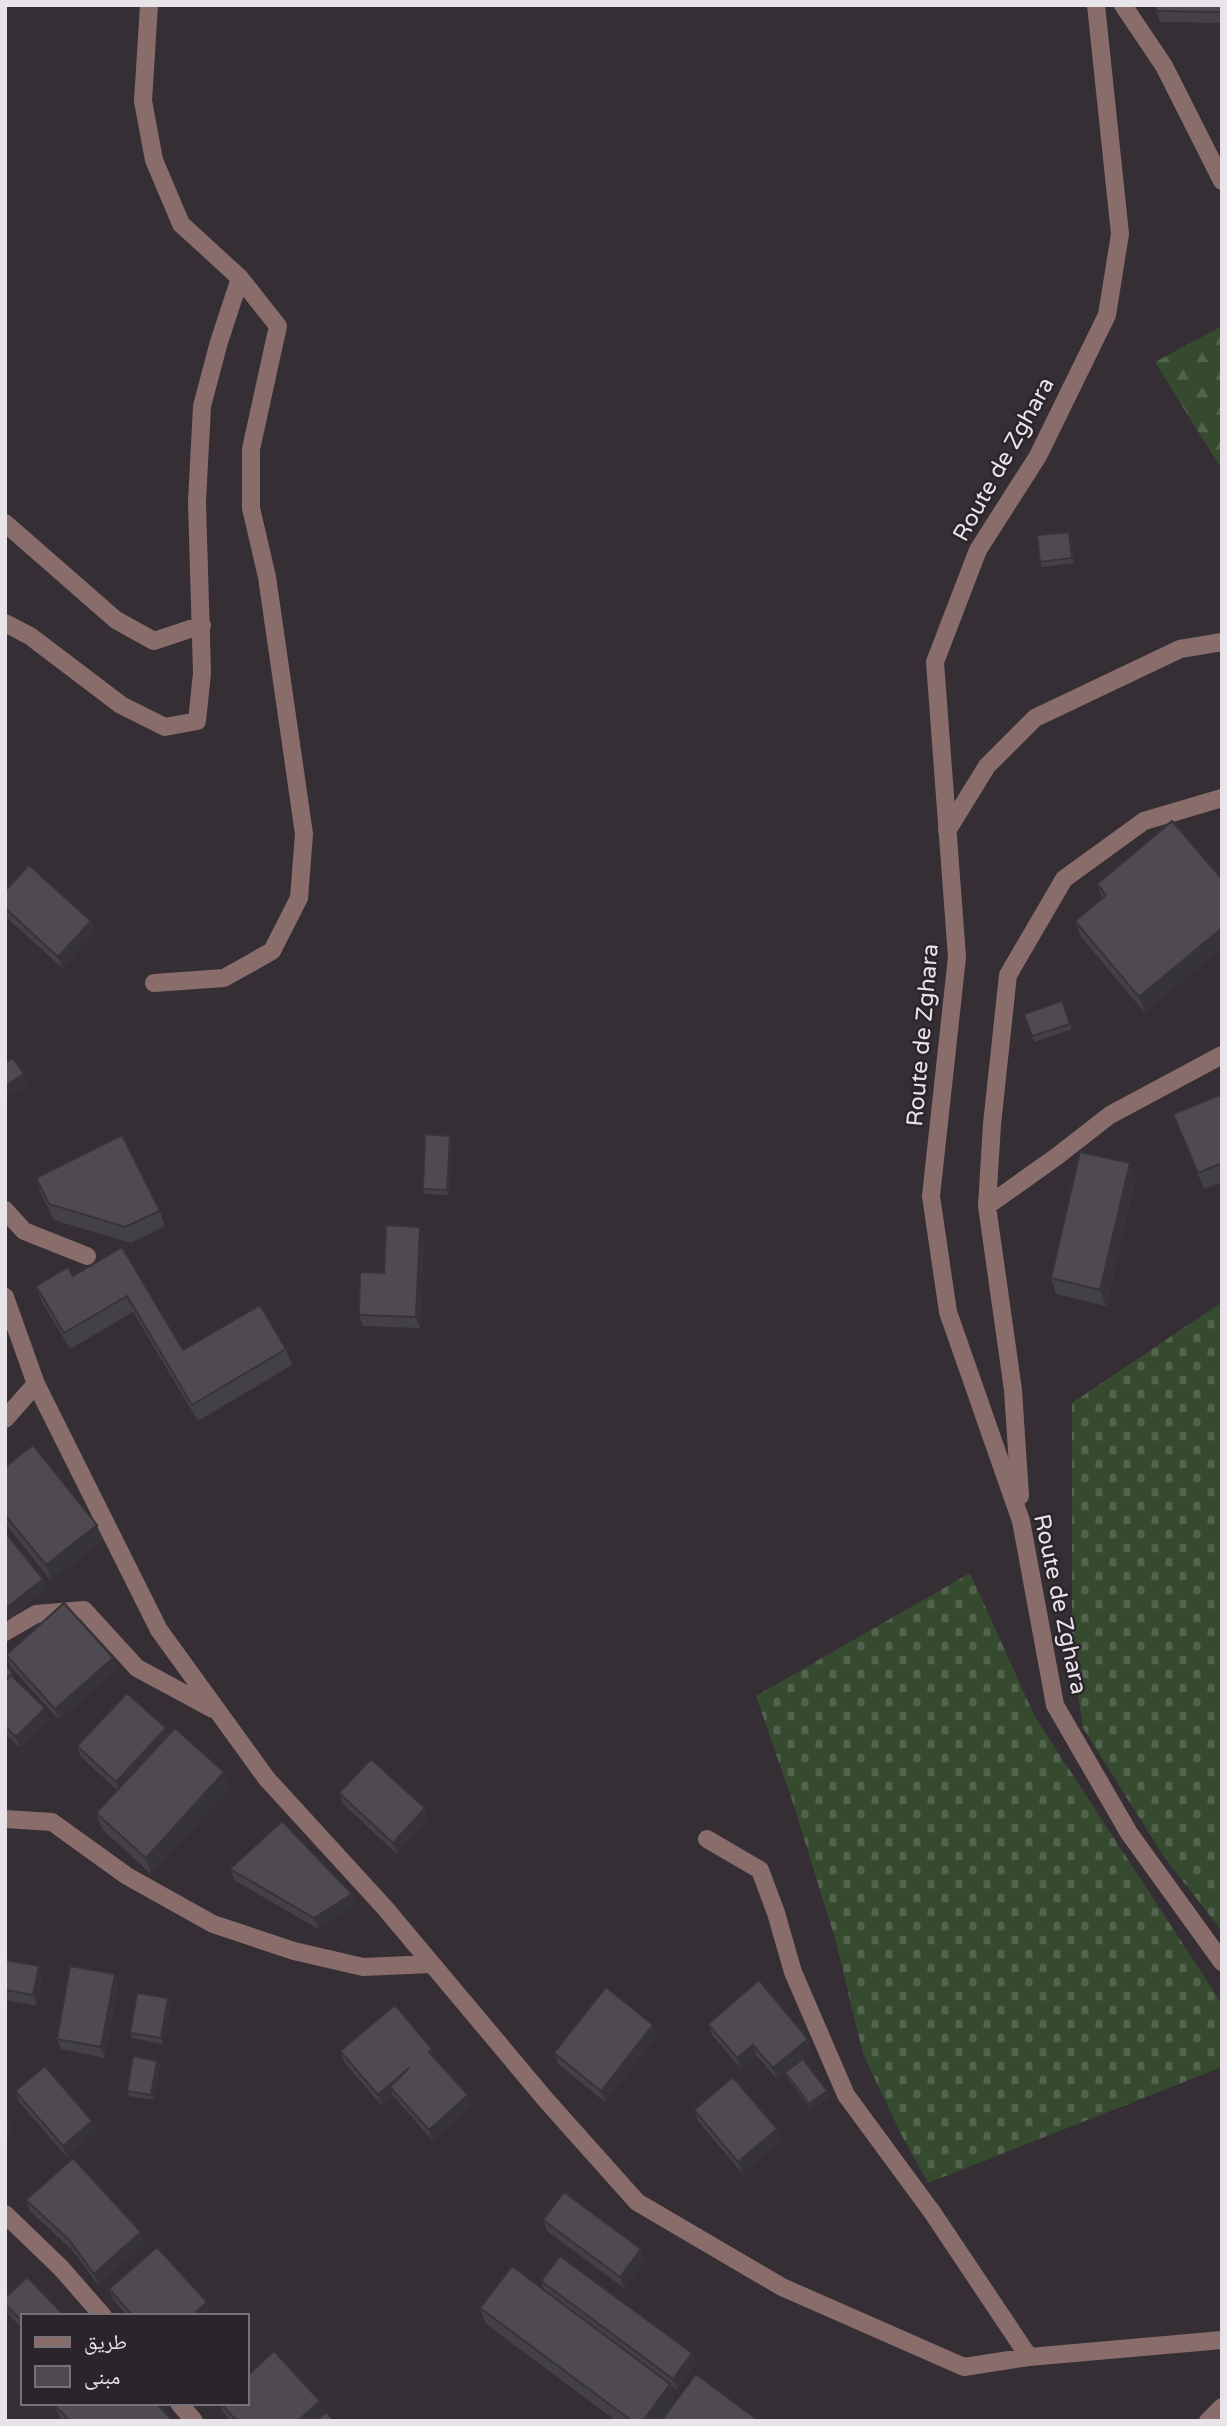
<svg xmlns="http://www.w3.org/2000/svg" width="1227" height="2426" font-family="'Varela Round','Noto Naskh Arabic',sans-serif">
<defs>
<pattern id="forest-firs" width="22" height="20" patternUnits="userSpaceOnUse" patternTransform="scale(1.75)"><rect width="22" height="20" fill="#354a2f"/><path d="M5 1l3.5 6h-7zM16 11l3.5 6h-7z" fill="#52644d"/></pattern>
<pattern id="cemetery-stones" width="16" height="16" patternUnits="userSpaceOnUse" patternTransform="scale(1.75)"><rect width="16" height="16" fill="#354a2f"/><path d="M2 7V4a2 2 0 0 1 4 0v3zM10 15v-3a2 2 0 0 1 4 0v3z" fill="#52644d"/></pattern>
</defs>
<rect width="100%" height="100%" fill="#352e35"/>
<path fill="url(#forest-firs)" d="M1222 326V470L1155 362Z"/>
<path fill="url(#cemetery-stones)" d="M1222 1302V1931L1164 1857 1083 1728 1072 1659V1403Z
M970 1573 1035 1717 1222 2004V2067L928 2183 901 2134 863 2054 836 1942 793 1803 756 1696Z"/>
<g fill="none" stroke-linecap="round" stroke-linejoin="round">
<path stroke="#896d6b" stroke-width="18" d="M149 5 143 101 154 160 181 224 240 278 278 326 251 449V508L267 577 304 834 299 898 272 951 224 978 154 983
M1096 5 1120 234 1107 315 1038 456 978 550 935 662 957 957 931 1196 948 1312 1021 1521 1055 1705 1129 1833 1222 1962
M1123 5 1164 66 1222 181
M5 523 116 620 154 641 202 625
M5 623 30 636 121 705 165 727 197 721 202 673 197 502 202 406 219 342 240 278
M947 831 987 766 1035 718 1180 649 1222 642
M987 1206 1056 1157 1110 1115 1222 1055
M5 1210 24 1231 87 1256
M5 1297 36 1384 159 1630 267 1779 385 1908 546 2100 637 2202 782 2287 964 2367 1029 2357 1222 2340
M5 1419 36 1384
M1020 1496 1013 1390 987 1206 992 1124 1008 975 1064 879 1144 821 1222 798
M5 1632 36 1614 84 1610 137 1668 213 1709
M5 1819 52 1822 127 1876 213 1924 294 1951 363 1967 431 1964
M707 1839 760 1870 776 1913 793 1972 846 2095 932 2212 1029 2357
M5 2214 61 2268 103 2316
M179 2403 194 2421
M1208 2421 1222 2407"/>
</g>
<path fill="#444047" d="M1222 5V23L1160 22 1156 11Z
M1071 537 1074 563 1042 567 1040 562Z
M1172 821 1145 1013 1081 937 1075 921 1102 898 1097 884Z
M5 891 91 921 95 932 62 968 5 916Z
M1062 1001 1072 1029 1034 1042 1024 1014Z
M1222 1094V1182L1204 1189 1173 1114Z
M452 1141 449 1195 425 1194 423 1189Z
M36 1178 160 1211 165 1226 131 1243 54 1220 41 1194Z
M1136 1179 1106 1306 1056 1294 1051 1278Z
M420 1227 424 1238 420 1328 363 1326 359 1315Z
M122 1247 183 1350 286 1349 292 1365 198 1421 133 1312 70 1349 42 1302 36 1286 73 1276Z
M5 1467 97 1525 102 1541 51 1581 5 1523Z
M6 1655 113 1658 117 1669 59 1720 10 1666Z
M5 1664 15 1678 49 1719 20 1748 5 1733Z
M168 1735 230 1788 151 1874 102 1829 96 1813 117 1790 81 1757 77 1746Z
M339 1793 429 1819 397 1854 343 1804Z
M230 1869 356 1905 318 1929 234 1880Z
M5 1960 43 1977 37 2006 5 2000Z
M118 1985 105 2058 61 2049 57 2039Z
M168 1998 171 2004 163 2044 132 2038 130 2033Z
M708 2024 812 2049 777 2079 757 2056 741 2069 712 2035Z
M653 2025 657 2036 605 2102 558 2064 554 2053Z
M340 2051 436 2059 472 2106 433 2141 393 2096 382 2106 344 2062Z
M157 2061 160 2066 154 2100 129 2096 127 2091Z
M785 2072 829 2097 811 2110 787 2078Z
M15 2091 92 2121 96 2132 67 2157 19 2102Z
M694 2110 777 2129 781 2140 742 2173 698 2121Z
M26 2200 145 2243 98 2285 73 2251 30 2211Z
M543 2220 645 2260 624 2288 547 2231Z
M541 2281 692 2353 696 2364 677 2390 671 2386 661 2421H616L486 2324 480 2308 544 2290Z
M109 2289 211 2313 208 2316H128L113 2300Z
M5 2298 23 2316V2329L6 2312 5 2309Z
M219 2403H247L324 2412 314 2421H231L223 2412Z
M55 2406 173 2421H64L59 2416Z"/>
<path fill="#373439" d="M1069 532 1071 537 1074 563 1072 558Z
M91 921 95 932 62 968 58 957Z
M1222 928V948L1145 1013 1139 997Z
M24 1074 28 1085 5 1099V1086Z
M450 1136 452 1141 449 1195 447 1190Z
M1130 1163 1136 1179 1106 1306 1100 1290Z
M420 1227 424 1238 420 1328 416 1317Z
M97 1525 102 1541 51 1581 46 1565Z
M43 1579 47 1590 5 1623V1609Z
M113 1658 117 1669 59 1720 55 1709Z
M45 1708 49 1719 20 1748 16 1737Z
M166 1728 170 1739 120 1793 116 1782Z
M224 1772 230 1788 151 1874 146 1858Z
M425 1808 429 1819 397 1854 393 1843Z
M352 1894 356 1905 318 1929 314 1918Z
M39 1966 43 1977 37 2006 33 1995Z
M115 1974 118 1985 105 2058 101 2047Z
M168 1998 171 2004 163 2044 161 2038Z
M653 2025 657 2036 605 2102 601 2091Z
M808 2039 812 2049 777 2079 773 2068Z
M753 2045 757 2056 741 2069 737 2058Z
M157 2061 160 2066 154 2100 151 2095Z
M409 2068 390 2087 393 2096 382 2106 378 2095Z
M827 2091 829 2097 811 2110 809 2104Z
M468 2095 472 2106 433 2141 429 2130Z
M92 2121 96 2132 67 2157 63 2146Z
M9 2123 13 2134 5 2141V2127Z
M777 2129 781 2140 742 2173 738 2162Z
M141 2232 145 2243 98 2285 94 2274Z
M641 2249 645 2260 624 2288 620 2277Z
M207 2302 211 2313 208 2316H192Z
M692 2353 696 2364 677 2390 673 2379Z
M670 2384 676 2400 661 2421H643Z
M320 2401 324 2412 314 2421H298Z"/>
<path fill="#4f4a52" stroke="#373439" stroke-width="2" d="M1156 5H1222V12L1156 11Z
M1220 77H1222L1221 152Z
M1069 532 1072 558 1040 562 1037 535Z
M1172 821 1222 879V928L1139 997 1075 921 1106 895 1097 884Z
M29 865 91 921 58 957 5 908V891Z
M1062 1001 1070 1024 1032 1036 1024 1014Z
M13 1058 24 1074 5 1086V1063Z
M1222 1094V1163L1198 1173 1173 1114Z
M425 1134 450 1136 447 1190 423 1189Z
M122 1135 160 1211 125 1227 49 1204 36 1178Z
M1080 1152 1130 1163 1100 1290 1051 1278Z
M386 1225 420 1227 416 1317 359 1315 360 1272 384 1273Z
M122 1247 183 1350 260 1305 286 1349 192 1405 127 1296 64 1333 36 1286 68 1267 73 1276Z
M33 1445 97 1525 46 1565 5 1515V1467Z
M5 1532 43 1579 5 1609Z
M64 1603 113 1658 55 1709 6 1655Z
M5 1664 13 1673 5 1679Z
M11 1675 45 1708 16 1737 5 1726V1681Z
M127 1693 166 1728 116 1782 77 1746Z
M175 1728 224 1772 146 1858 96 1813Z
M371 1759 425 1808 393 1843 339 1793Z
M282 1821 352 1894 314 1918 230 1869Z
M5 1960 39 1966 33 1995 5 1990Z
M70 1966 115 1974 101 2047 57 2039Z
M759 1980 808 2039 773 2068 753 2045 737 2058 708 2024Z
M606 1987 653 2025 601 2091 554 2053Z
M137 1993 168 1998 161 2038 130 2033Z
M395 2005 432 2049 429 2052 468 2095 429 2130 390 2087 409 2068 378 2095 340 2051Z
M133 2056 157 2061 151 2095 127 2091Z
M803 2059 827 2091 809 2104 785 2072Z
M45 2066 92 2121 63 2146 15 2091Z
M733 2077 777 2129 738 2162 694 2110Z
M5 2118 9 2123 5 2127Z
M73 2158 141 2232 94 2274 69 2240 26 2200Z
M564 2192 641 2249 620 2277 543 2220Z
M157 2247 207 2302 192 2316H133L109 2289Z
M560 2256 692 2353 673 2379 541 2281Z
M512 2266 670 2384 643 2421H632L480 2308Z
M27 2277 65 2316H23V2322L5 2304V2298Z
M274 2351 320 2401 298 2421H237L220 2403H247V2376Z
M696 2374 759 2421H661Z
M58 2403H156L173 2421H70L55 2406Z
M326 2412 334 2421H316Z"/>
<g text-anchor="middle" stroke-width="5" stroke-linejoin="round" paint-order="stroke">
<g font-size="23" fill="#e8e4e9" stroke="#2b242b">
<text transform="translate(1003 459) rotate(-61)" y="8">Route de Zghara</text>
<text transform="translate(922 1035) rotate(-85)" y="8">Route de Zghara</text>
<text transform="translate(1061 1604) rotate(78)" y="8">Route de Zghara</text>
</g>
</g>
<rect width="1227" height="2426" fill="none" stroke="#e8e4e9" stroke-width="14"/>
<rect x="21" y="2314" width="228" height="91" fill="#2b242b" stroke="#777177" stroke-width="2"/>
<rect x="35" y="2337" width="35" height="10" fill="#896d6b" stroke="#777177" stroke-width="2"/>
<text x="84" y="2349" font-size="21" fill="#e8e4e9">طريق</text>
<rect x="35" y="2366" width="35" height="21" fill="#4f4a52" stroke="#777177" stroke-width="2"/>
<text x="84" y="2384" font-size="21" fill="#e8e4e9">مبنى</text>
</svg>
